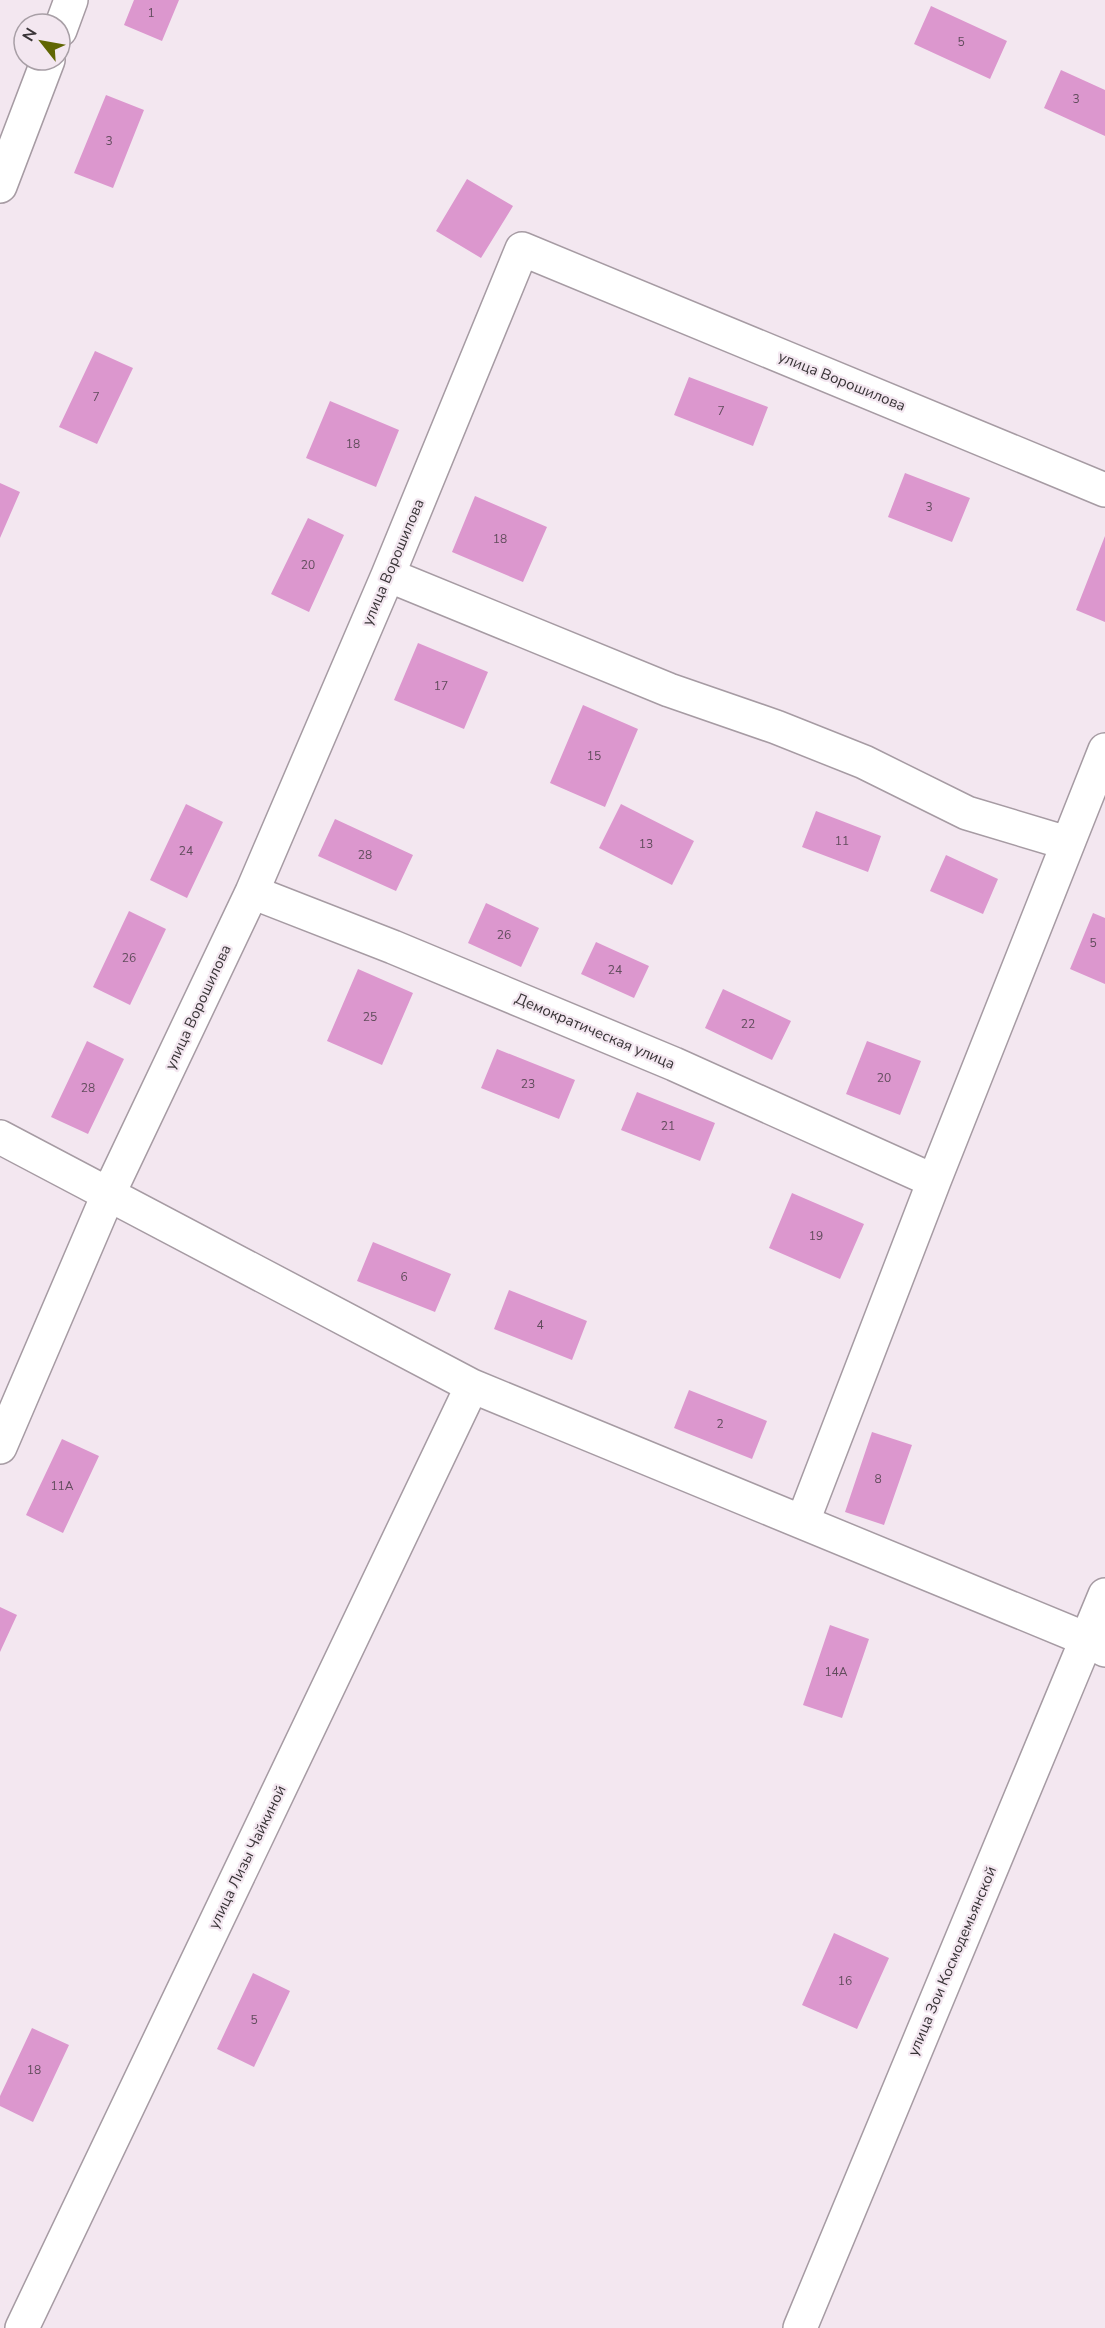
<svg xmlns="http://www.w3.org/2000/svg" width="1105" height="2328" font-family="'Nunito Sans',sans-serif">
<rect width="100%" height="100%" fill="#f3e7f0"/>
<path fill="#dc97ce" d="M134 0H179L162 41 124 25Z
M931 6 1007 41 990 79 914 44Z
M1061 70 1105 90V136L1044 108Z
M106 95 144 110 113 188 74 173Z
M467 179 513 206 481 258 436 231Z
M95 351 133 368 97 444 59 427Z
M689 377 768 407 753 446 674 415Z
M330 401 399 430 376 487 306 458Z
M905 473 970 498 952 542 888 517Z
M0 483 20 492 0 538Z
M475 496 547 527 523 582 452 552Z
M308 518 344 535 309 612 271 594Z
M1105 536V622L1076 610Z
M418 643 488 672 464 729 394 700Z
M583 705 638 729 605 807 550 783Z
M186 804 223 822 187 898 150 880Z
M621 804 694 841 672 885 599 848Z
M816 811 881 836 868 872 802 847Z
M335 819 413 855 396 891 318 856Z
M946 855 998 879 983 914 930 891Z
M486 903 539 928 521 967 468 943Z
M129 911 166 929 130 1005 93 987Z
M1093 913 1105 918V984L1070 969Z
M596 942 649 966 634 998 581 974Z
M358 969 413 993 382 1065 327 1041Z
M723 989 791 1021 772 1060 705 1028Z
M87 1041 124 1059 88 1134 51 1117Z
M867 1041 921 1061 900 1115 846 1094Z
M497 1049 575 1080 559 1119 481 1088Z
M637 1092 715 1123 700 1161 621 1130Z
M792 1193 864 1224 840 1279 769 1248Z
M373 1242 451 1274 435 1312 357 1281Z
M509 1290 587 1321 572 1360 494 1329Z
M689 1390 767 1421 752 1459 674 1428Z
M872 1432 912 1445 884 1525 845 1512Z
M62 1439 99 1456 63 1533 26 1515Z
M0 1607 17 1615 0 1652Z
M830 1625 869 1639 842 1718 803 1705Z
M834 1933 889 1958 857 2029 802 2005Z
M253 1973 290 1991 254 2067 217 2049Z
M32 2028 69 2045 33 2122 0 2106V2096Z"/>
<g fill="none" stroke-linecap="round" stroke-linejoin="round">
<g stroke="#a69ba3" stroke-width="36">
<path id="street" d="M60 30 71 0
M0 186 48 60
M388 575 669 690 776 727 864 762 967 813 1067 843
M252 892 393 947 674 1064 934 1181
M0 1137 472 1386 1086 1639 1105 1650
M0 1447 108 1195 252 892 388 575 522 249 1105 490
M803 1521 934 1181 1105 750
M22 2328 472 1386
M800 2328 1105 1595"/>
</g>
<use href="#street" stroke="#fff" stroke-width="33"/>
</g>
<g text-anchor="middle" stroke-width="4.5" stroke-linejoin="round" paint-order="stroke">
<g font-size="12" fill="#614c5c">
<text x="151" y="17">1</text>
<text x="961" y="46">5</text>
<text x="1076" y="103">3</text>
<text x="109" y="145">3</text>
<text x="96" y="401">7</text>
<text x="721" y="415">7</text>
<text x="353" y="448">18</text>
<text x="929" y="511">3</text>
<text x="500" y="543">18</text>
<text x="308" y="569">20</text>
<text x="441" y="690">17</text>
<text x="594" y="760">15</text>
<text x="842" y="845">11</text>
<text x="646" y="848">13</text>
<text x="186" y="855">24</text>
<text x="365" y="859">28</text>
<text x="504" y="939">26</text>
<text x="1093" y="947">5</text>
<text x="129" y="962">26</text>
<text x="615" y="974">24</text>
<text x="370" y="1021">25</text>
<text x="748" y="1028">22</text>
<text x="884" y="1082">20</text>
<text x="528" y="1088">23</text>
<text x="88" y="1092">28</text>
<text x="668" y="1130">21</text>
<text x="816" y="1240">19</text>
<text x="404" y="1281">6</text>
<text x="540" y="1329">4</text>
<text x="720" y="1428">2</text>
<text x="878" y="1483">8</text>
<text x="62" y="1490">11А</text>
<text x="836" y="1676">14А</text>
<text x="845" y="1985">16</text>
<text x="254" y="2024">5</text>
<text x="34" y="2074">18</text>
</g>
<g font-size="15" fill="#383336" stroke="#f3e7f0">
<text transform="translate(842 381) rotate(22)" y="5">улица Ворошилова</text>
<text transform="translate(393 562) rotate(-67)" y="5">улица Ворошилова</text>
<text transform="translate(198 1007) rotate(-65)" y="5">улица Ворошилова</text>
<text transform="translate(595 1031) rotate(23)" y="5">Демократическая улица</text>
<text transform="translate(247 1857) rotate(-64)" y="5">улица Лизы Чайкиной</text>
<text transform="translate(952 1961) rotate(-67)" y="5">улица Зои Космодемьянской</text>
</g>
</g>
<g transform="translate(42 42) rotate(301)"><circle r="28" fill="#f3e7f0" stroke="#a89fa6" stroke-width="1.5"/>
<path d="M0-4.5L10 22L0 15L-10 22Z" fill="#606603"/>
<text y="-9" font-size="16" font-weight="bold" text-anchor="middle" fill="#383336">N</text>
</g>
</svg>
